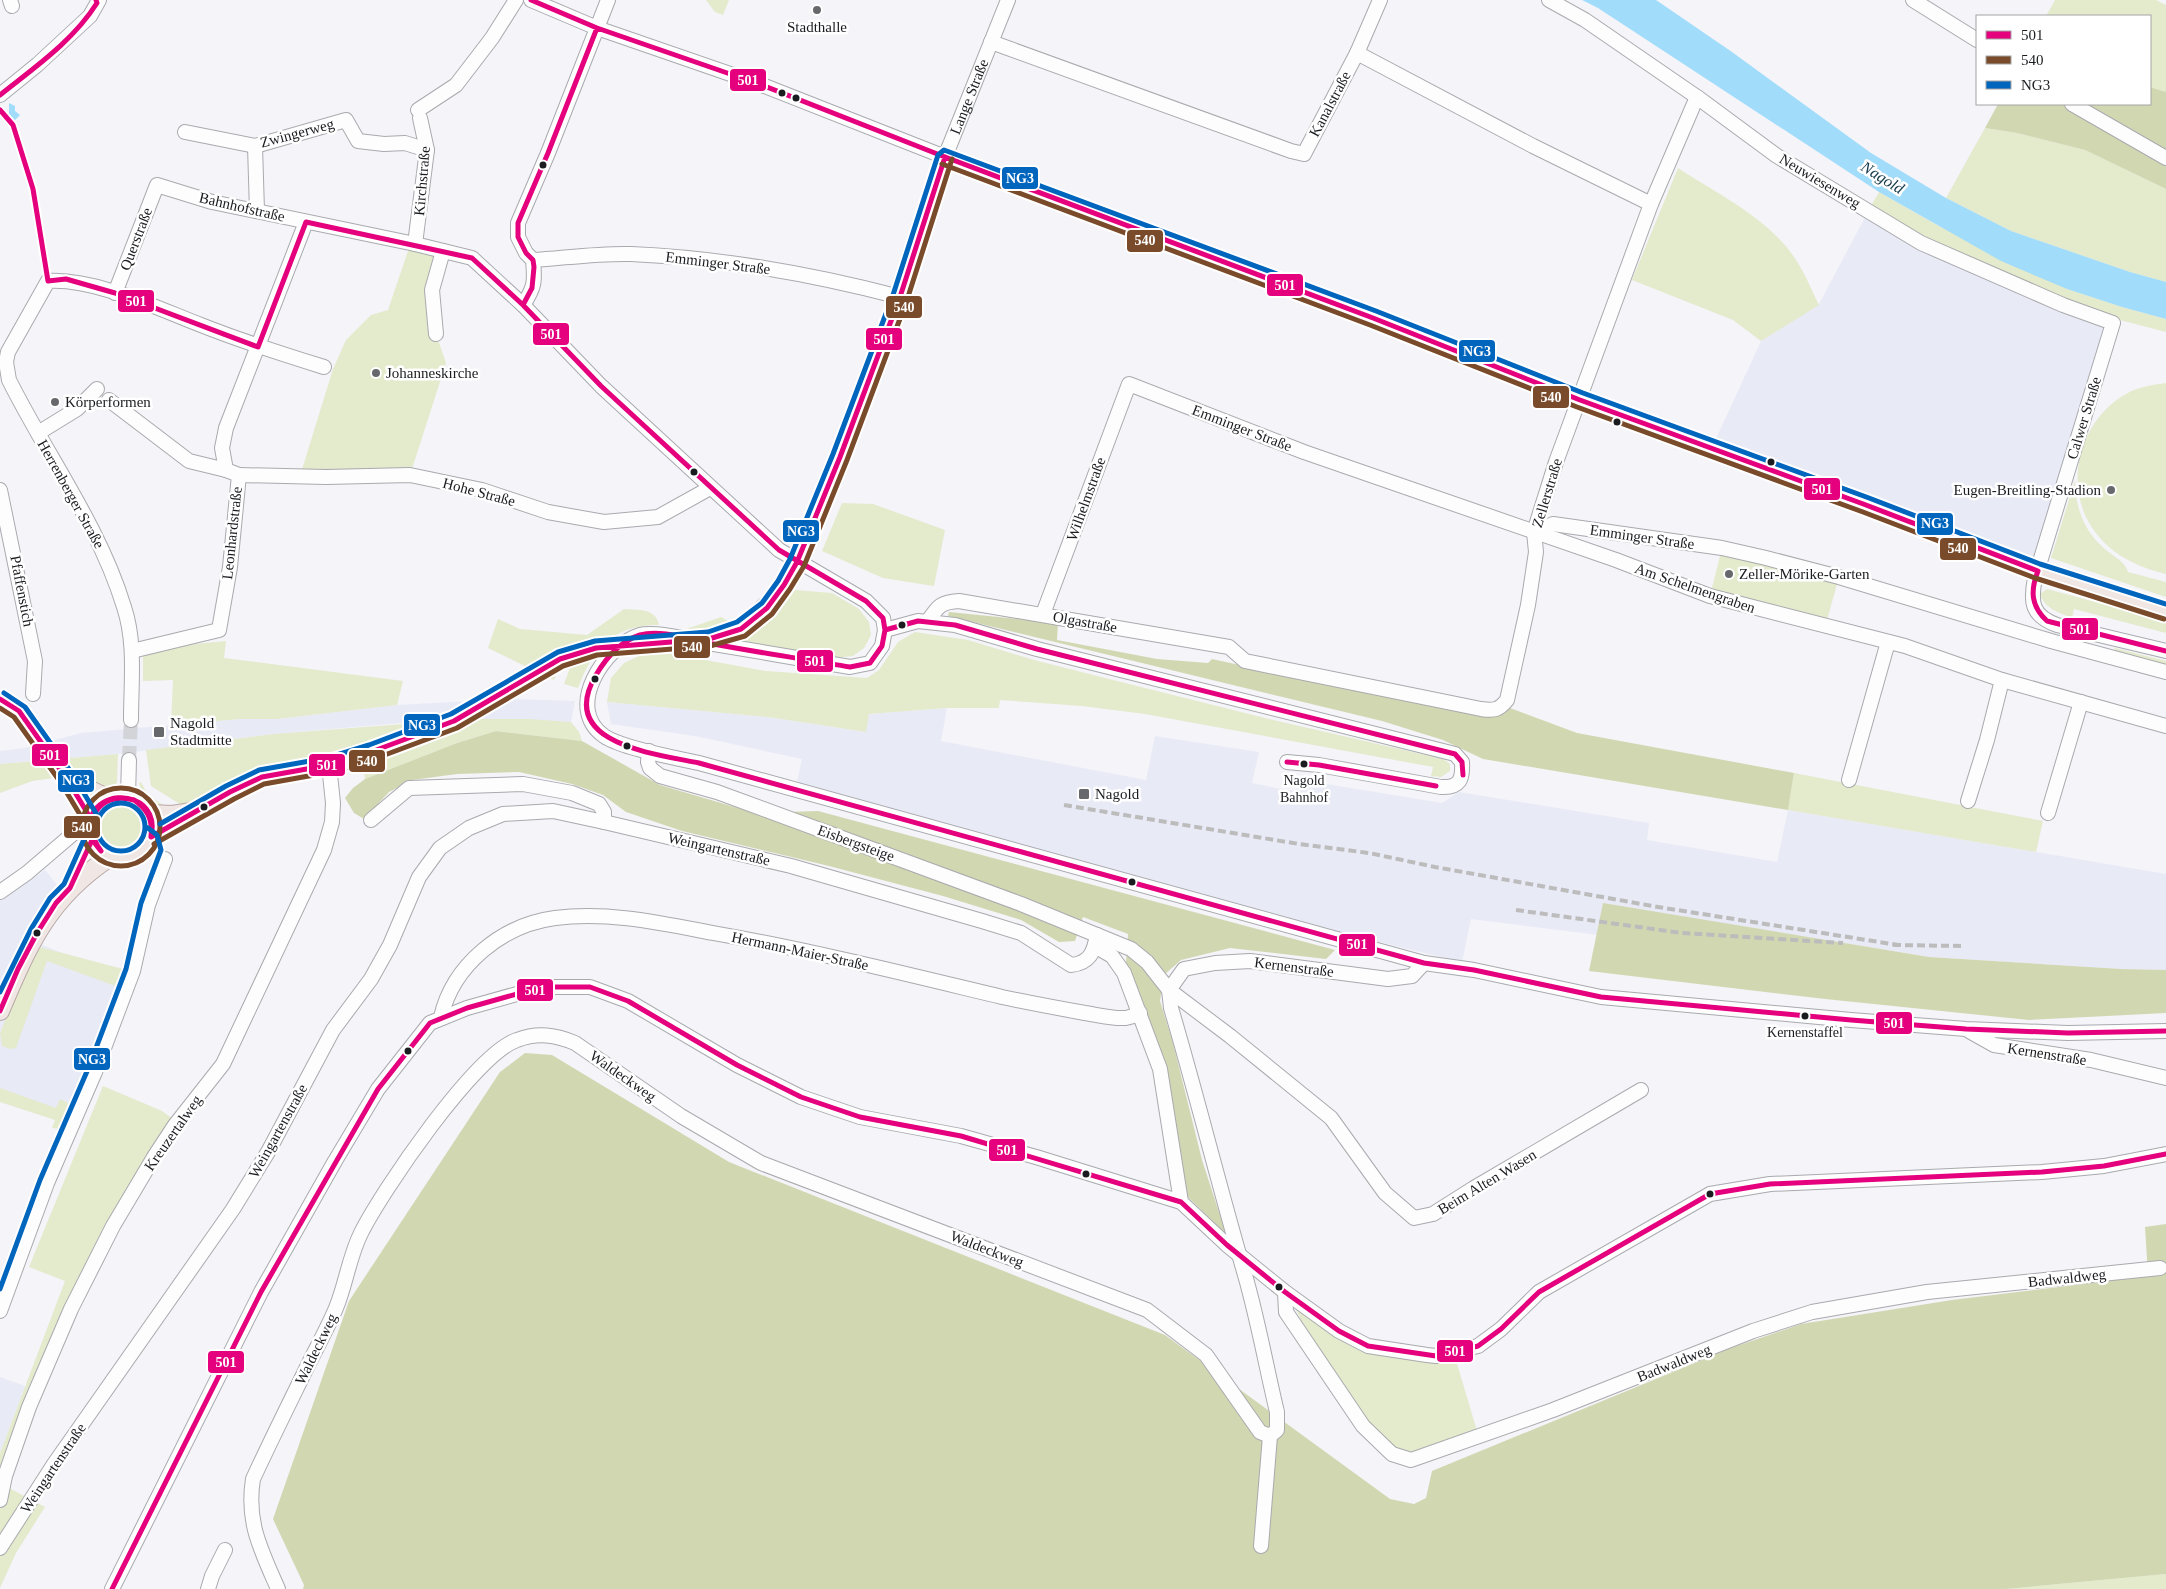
<svg xmlns="http://www.w3.org/2000/svg" width="2166" height="1589" font-family="'Times New Roman',serif">
<rect width="100%" height="100%" fill="#f4f4f9"/>
<path fill="#e8eaf6" d="M1871 206 2118 319 2043 562 1715 441 1761 341 1819 304Z
M512 699 575 701 571 722 492 719 424 721 273 734 118 754 0 764V751L25 748 81 733 240 719H277L397 705Z
M607 702 768 717 865 732 869 714 947 708 941 741 1146 780 1155 736 1259 752 1252 783 1291 791 1314 782 1442 803 1459 792 1649 823 1647 840 1777 862 1788 810 2166 874V970L2121 969 1929 957 1603 904 1598 935 1471 919 1462 962 1169 891 797 782 802 759 695 736 611 724Z
M45 870 58 886 24 940 43 945 120 978 105 1028 69 1115 0 1094V900Z
M0 1377 25 1386 0 1453Z"/>
<path fill="#e4eacc" d="M706 0H729L723 15 715 12Z
M2055 0H2156L2166 5V92L2150 87V16H2046Z
M1985 128 2017 133 2085 150 2166 189V282L2130 272 2011 231 1946 198Z
M1678 168C1716 193 1768 218 1794 257 1804 271 1811 289 1819 305L1761 341 1733 320 1632 280Z
M1879 192 1935 224 2067 289 2122 307 2166 319V332L2097 314 1951 251 1871 206Z
M415 244 443 251 432 290 436 334 446 363 410 475 300 476 333 369 346 340 371 315 388 310 408 251Z
M2166 383V574C2136 567 2108 553 2091 526 2063 482 2081 419 2126 394 2138 387 2152 385 2166 383Z
M2075 480C2075 507 2084 532 2106 550 2114 557 2125 561 2128 572L2166 582V597L2051 558Z
M842 503 873 504 945 530 934 586 883 578 822 551Z
M1722 548 1839 577 1825 627 1710 596Z
M2047 589 2166 621V633L2074 609 2072 618C2058 612 2045 609 2040 594Z
M795 590 832 593 859 609 869 622 871 635 864 648 853 656 836 658 681 631 721 617 753 634 778 613Z
M624 609C638 610 656 608 659 625 613 625 593 648 578 688L564 684 570 668 560 665 554 680 488 648 498 619 520 629 587 635Z
M915 632 968 640 1034 660 1109 679 1269 719 1443 759 1450 764V771L1441 777 1431 776 1433 767 1145 714 1082 706 1000 700 999 708H947L869 714 866 732 768 717 607 702 611 678 624 663 641 655 662 652 766 671 867 678 879 670 898 642Z
M226 641 224 658 403 681 397 705 277 719H240L171 725 173 680 143 681V655L175 646Z
M2115 648 2166 661V667L2113 654Z
M469 719H529L571 722 579 732 582 741 496 731 457 743 365 779 363 765 380 759 361 746 347 748 243 776 183 806 151 786 146 750 273 734Z
M118 754 117 782C109 796 89 785 83 774L32 781 0 793V764Z
M1794 773 2043 821 2036 852 1788 810Z
M141 782 148 795 166 807C151 805 143 798 139 783Z
M97 827a24 24 0 1 1 48 0a24 24 0 1 1-48 0Z
M36 946 123 969 118 987 47 961 16 1048 10 1049 2 1046 0 1033Z
M103 1086 162 1111 180 1124 85 1289 37 1398 9 1488 45 1507 16 1553 0 1588V1453L65 1281 29 1267Z
M0 1088 56 1108 60 1099 70 1104 61 1129 52 1128 55 1120 0 1102Z
M1296 1309 1351 1346 1396 1357H1455L1477 1431 1421 1451H1400L1381 1440 1306 1332Z
M2166 1574V1589H2006Z"/>
<path fill="#d1d8b1" d="M2150 87 2166 92V189L2085 150 2017 133 1985 128 1998 104H2150Z
M949 612 1058 623 1057 640 1157 659 1208 663 1212 659 1454 711 1510 708 1577 733 1794 773 1788 810 1483 759 1443 740 1382 721 948 616Z
M496 731 582 741 660 785 755 813 818 811 1335 950 1326 959 1230 948 1181 960 1164 975 1160 1001 1173 1043 1202 1160 1226 1234 1187 1196 1165 1072 1146 1009 1126 962 1128 934 1083 917 1075 941 1059 942 1021 920 943 896 829 866 682 831 626 812 603 795 572 784 519 772 457 774 412 780 389 792 364 819 354 813 345 798 353 788 365 779 457 743Z
M1603 903 1929 957 2121 969 2166 970V1013L2029 1020 1825 999 1589 971Z
M525 1053 552 1055 729 1162 1165 1335 1390 1499 1414 1504 1426 1498 1432 1471 1731 1348 1801 1324 1952 1300 2092 1283 2148 1274 2145 1227 2166 1224V1574L2006 1589H303L304 1585 273 1519 349 1301 500 1072Z"/>
<path fill="#a1dcfa" d="M1582 0H1656L1732 52 1871 153 1946 198 2011 231 2130 272 2166 282V319L2122 307 2067 289 2001 261 1879 192 1598 8Z
M9 103 15 106V111L20 115 13 122 9 115Z"/>
<g fill="none" stroke-linecap="round" stroke-linejoin="round">
<path stroke="#d3d4d8" stroke-width="14" stroke-dasharray="14 7" stroke-linecap="butt" d="M129 760 131 720"/>
<path stroke="#d3d4d8" stroke-width="18" stroke-dasharray="18 9" stroke-linecap="butt" d="M0 699 19 711 67 779
M371 752 454 721 560 659 596 648 709 639 741 629"/>
<g stroke="#a9aaae" stroke-width="16">
<g id="minor">
<path d="M10 0 12 6"/>
<path id="s1" d="M531 0 597 28 762 85 945 157 1008 0"/>
<path d="M1549 0 1585 20 1697 97 1777 156 1921 243 2063 305 2113 323 2035 578C2030 603 2032 616 2057 625L2166 651"/>
<path d="M1913 0 1977 40"/>
<path d="M991 42 1291 151 1304 154 1357 53 1533 146 1651 204"/>
<path d="M1357 53 1380 0"/>
<path d="M0 95 37 65 90 16 99 0"/>
<path d="M2072 104 2166 158"/>
<path d="M418 110 456 85 492 38 516 0"/>
<path d="M185 132 255 146 346 120 358 141 384 144 405 143 427 150"/>
<path d="M255 146 257 211"/>
<path d="M415 244 427 150 420 118"/>
<path d="M533 260C565 258 599 253 631 254 723 258 812 274 900 297"/>
<path d="M115 293 157 185 212 202 415 244 472 258 523 305 601 386 779 550 866 601 883 618 885 630 882 646 870 663 850 667C803 659 755 651 708 643 692 640 654 631 640 635 604 646 564 708 604 736 621 748 676 758 699 763L1424 963 1474 970 1601 997 1851 1020 1966 1029 2068 1033 2166 1031"/>
<path d="M523 305C535 287 535 281 533 260L526 253 518 237V223L548 153 608 0"/>
<path d="M436 334 432 290 443 251"/>
<path d="M109 400 189 461 226 470"/>
<path d="M38 433 77 409 97 389"/>
<path d="M239 475 326 477 410 475 482 490 548 512 604 522 658 517 710 488"/>
<path d="M0 490 35 661 33 694"/>
<path d="M1534 532 1553 524 1722 548 1766 558 1839 577 2051 641 2166 672"/>
<path d="M1043 614 1129 384 1304 452 1616 560 1710 596 1905 646 2002 680 2166 726"/>
<path d="M928 621C938 606 941 602 959 601L1229 647 1245 661 1481 709C1494 711 1499 710 1507 700L1528 605 1536 552 1534 532 1556 462 1651 204 1697 97"/>
<path d="M885 630 918 621 955 625 1037 649 1455 754 1462 762C1463 779 1460 788 1441 787L1319 765 1287 762"/>
<path d="M132 651 219 630 230 567 239 475 226 470 222 448 226 428 306 222"/>
<path d="M131 720C131 682 136 643 124 607 99 525 47 456 9 380L6 362 8 352 48 281C94 278 157 308 201 325 241 341 282 354 324 367"/>
<path d="M649 751 648 762 650 768 660 776 717 792 1021 904 1131 949 1147 962 1169 990 1171 1008C1197 1096 1219 1186 1245 1275 1258 1320 1266 1366 1277 1412V1430L1270 1436 1261 1546"/>
<path d="M1849 780 1888 642"/>
<path d="M128 797 129 760"/>
<path d="M1968 801 1987 740 2002 680"/>
<path d="M2048 813 2081 702"/>
<path d="M371 820 409 788 523 784 572 793 599 804 604 812V822"/>
<path d="M0 892 27 873 75 832 90 831"/>
<path d="M1095 946 1112 956 1124 973 1160 1069 1181 1202"/>
<path d="M1169 990 1230 1036 1331 1118 1385 1193 1414 1218 1433 1214 1474 1188 1641 1090"/>
<path d="M1169 990 1184 969 1215 963 1250 961 1388 979 1412 976 1424 963"/>
<path d="M441 1017C453 965 502 925 555 918 607 911 661 923 713 933 810 950 906 974 1002 997 1030 1003 1057 1008 1085 1013 1098 1015 1112 1019 1126 1018 1131 1017 1136 1015 1140 1013"/>
<path d="M1969 1031 1994 1045 2091 1060 2166 1078"/>
<path d="M1285 1292 1286 1312 1363 1426 1392 1454 1411 1460 1553 1410 1753 1331 1812 1312 1927 1292 2160 1268"/>
<path d="M0 1311 47 1183 95 1072 133 971 148 905 165 859"/>
<path d="M0 1500 5 1476 29 1407 71 1309 113 1226 154 1157 175 1125 223 1064 324 850 332 822 333 803 329 765"/>
<path d="M0 1548 54 1464 233 1209 268 1152 333 1030 371 979 390 945 419 877 440 848 469 828 503 814 553 811 604 822 791 866 982 921 1021 933 1071 965C1090 963 1094 952 1097 935"/>
<path d="M112 1589 261 1292 335 1161 378 1089 430 1023 467 1008 524 992 555 987H590L628 1001 737 1065 801 1097 860 1117 961 1136 1036 1157 1181 1202 1227 1245 1285 1292 1339 1331 1368 1346 1427 1355 1436 1356 1478 1346 1501 1329 1539 1292 1710 1194 1770 1184 2042 1172 2104 1166 2166 1154"/>
<path d="M208 1589 212 1576 225 1550"/>
<path d="M278 1589C261 1550 246 1522 253 1479 271 1440 290 1402 309 1363 318 1345 328 1327 336 1308 346 1284 349 1257 361 1233 382 1191 475 1054 517 1040 538 1032 556 1035 575 1043L681 1116 761 1163 1147 1310 1206 1355 1260 1432 1270 1436"/>
</g>
</g>
<g stroke="#b8a8a5" stroke-width="20">
<path id="major" d="M741 629C757 615 771 603 783 586 806 553 818 512 833 475 875 371 911 264 945 157L1373 318 1580 400 1866 505 2038 571 2166 612
M67 779 91 819
M67 779 109 799
M90 827a31 31 0 1 1 62 0a31 31 0 1 1-62 0Z
M150 814 172 815 192 812
M151 837 175 825 230 792 262 777 329 765 371 752
M0 1011C28 945 48 898 110 857"/>
</g>
<use href="#minor" stroke="#fdfdfe" stroke-width="14"/>
<use href="#major" stroke="#f0e7e5" stroke-width="18"/>
<path stroke="#bcbcbd" stroke-width="4" stroke-dasharray="8 4" stroke-linecap="butt" d="M1064 805 1299 844 1369 853 1435 867 1658 907 1898 945
M1516 910 1682 933 1843 943
M1893 945 1963 946"/>
<g stroke="#fff" stroke-width="9">
<path id="bus-1" d="M531 0 597 28 762 85 945 157 1373 318 1580 400 1866 505 2038 571
M0 95C35 67 73 41 97 3L96 0
M0 110 13 125 33 189 48 281 66 279 115 293 258 347 306 222 472 258 523 305 601 386 779 550 866 601 883 618 885 630 882 646 870 663 850 667C803 659 755 652 708 643 688 639 660 629 640 635 621 641 606 658 596 675 555 744 656 754 699 763L1424 963 1474 970 1601 997 1851 1020 1966 1029 2068 1033 2166 1031
M523 305 532 288 534 267 533 260 526 253 518 237V223L548 153 597 28
M2038 571C2030 591 2031 606 2047 621L2166 651
M885 630 918 621 955 625 1037 649 1455 754 1462 762 1463 775
M0 699 19 711 67 779 91 819
M1287 762 1319 765 1436 786
M134 800C149 806 155 820 151 836
M134 800C147 809 153 819 151 836
M151 837 230 792 262 777 329 765 371 752 454 721 560 659 596 648 709 639 741 629 767 608 784 585 797 562 840 457 900 297 945 157
M101 851C96 845 90 838 90 830 87 805 113 792 134 800
M101 851C80 823 98 790 134 800
M0 1011 18 969 37 933 56 903 70 888 92 840
M112 1589 261 1292 378 1089 430 1023 467 1008 524 992 555 987H590L628 1001 737 1065 801 1097 860 1117 961 1136 1181 1202 1227 1245 1285 1292 1339 1331 1368 1346 1436 1356 1478 1346 1501 1329 1539 1292 1710 1194 1770 1184 2042 1172 2104 1166 2166 1154"/>
</g>
<g stroke="#fff" stroke-width="9">
<path id="bus-2" d="M942 164 1370 325 1577 407 1863 512 2035 578 2164 619
M0 708 14 717 61 783 85 823
M82 827a39 39 0 1 1 78 0a39 39 0 1 1-78 0Z
M154 844 234 799 264 784 331 772 374 759 457 728 563 666 597 655 710 646 745 636 772 614 790 589 804 566 847 460 907 300 952 159"/>
</g>
<g stroke="#fff" stroke-width="9">
<path id="bus-3" d="M4 693 25 707 73 775 97 815
M97 827a24 24 0 1 1 48 0a24 24 0 1 1-48 0Z
M160 824 226 786 259 770 327 758 369 745 451 714 558 652 595 641 708 632 737 622 762 603 778 581 790 559 833 454 893 295 938 155 944 150 1376 311 1583 393 1869 498 2040 564 2166 604
M0 992 31 929 50 898 64 884 85 837
M0 1289 40 1180 88 1069 126 969 141 903 161 850 157 835 148 828"/>
</g>
<use href="#bus-1" stroke="#e5007d" stroke-width="5"/>
<use href="#bus-2" stroke="#7a4b2a" stroke-width="5"/>
<use href="#bus-3" stroke="#0065bd" stroke-width="5"/>
</g>
<g fill="#67686b" stroke="#fff" stroke-width="2">
<circle cx="817" cy="10" r="5"/>
<circle cx="376" cy="373" r="5"/>
<circle cx="55" cy="402" r="5"/>
<circle cx="2111" cy="490" r="5"/>
<circle cx="1729" cy="574" r="5"/>
<rect x="153" y="726" width="12" height="12" rx="2.5"/>
<rect x="1078" y="788" width="12" height="12" rx="2.5"/>
</g>
<g fill="#1b1c1f" stroke="#fff" stroke-width="2">
<circle cx="782" cy="93" r="4.5"/>
<circle cx="796" cy="98" r="4.5"/>
<circle cx="543" cy="165" r="4.5"/>
<circle cx="1617" cy="422" r="4.5"/>
<circle cx="1771" cy="462" r="4.5"/>
<circle cx="694" cy="472" r="4.5"/>
<circle cx="902" cy="625" r="4.5"/>
<circle cx="595" cy="679" r="4.5"/>
<circle cx="627" cy="746" r="4.5"/>
<circle cx="1304" cy="764" r="4.5"/>
<circle cx="204" cy="807" r="4.5"/>
<circle cx="1132" cy="882" r="4.5"/>
<circle cx="37" cy="933" r="4.5"/>
<circle cx="1805" cy="1016" r="4.5"/>
<circle cx="408" cy="1051" r="4.5"/>
<circle cx="1086" cy="1174" r="4.5"/>
<circle cx="1710" cy="1194" r="4.5"/>
<circle cx="1279" cy="1287" r="4.5"/>
</g>
<g text-anchor="middle" stroke-width="5" stroke-linejoin="round" paint-order="stroke">
<g font-size="14" fill="#1b1c1f" stroke="#fff">
<text x="1304" y="785">Nagold<tspan x="1304" dy="17">Bahnhof</tspan></text>
<text x="1805" y="1037">Kernenstaffel</text>
</g>
<g font-size="15" fill="#1b1c1f" stroke="#fff" text-anchor="start">
<text x="817" y="32" text-anchor="middle">Stadthalle</text>
<text x="386" y="378">Johanneskirche</text>
<text x="65" y="407">Körperformen</text>
<text x="2101" y="495" text-anchor="end">Eugen-Breitling-Stadion</text>
<text x="1739" y="579">Zeller-Mörike-Garten</text>
<text x="170" y="728">Nagold<tspan x="170" dy="17">Stadtmitte</tspan></text>
<text x="1095" y="799">Nagold</text>
</g>
<g font-size="15" fill="#1b1c1f" stroke="#fff">
<text dy="5" stroke="none"><textPath href="#s1" startOffset="508">Lange Straße</textPath></text>
<text transform="translate(1330 104) rotate(-62)" y="5">Kanalstraße</text>
<text transform="translate(297 133) rotate(-15)" y="5">Zwingerweg</text>
<text transform="translate(422 181) rotate(-85)" y="5">Kirchstraße</text>
<text transform="translate(1820 181) rotate(31)" y="5">Neuwiesenweg</text>
<text transform="translate(242 207) rotate(13)" y="5">Bahnhofstraße</text>
<text transform="translate(136 239) rotate(-69)" y="5">Querstraße</text>
<text transform="translate(718 263) rotate(7)" y="5">Emminger Straße</text>
<text transform="translate(2084 418) rotate(-73)" y="5">Calwer Straße</text>
<text transform="translate(1242 428) rotate(21)" y="5">Emminger Straße</text>
<text transform="translate(479 492) rotate(15)" y="5">Hohe Straße</text>
<text transform="translate(1547 493) rotate(-73)" y="5">Zellerstraße</text>
<text transform="translate(71 494) rotate(61)" y="5">Herrenberger Straße</text>
<text transform="translate(1086 499) rotate(-70)" y="5">Wilhelmstraße</text>
<text transform="translate(232 533) rotate(-84)" y="5">Leonhardstraße</text>
<text transform="translate(1642 537) rotate(8)" y="5">Emminger Straße</text>
<text transform="translate(1695 588) rotate(19)" y="5">Am Schelmengraben</text>
<text transform="translate(22 591) rotate(79)" y="5">Pfaffenstich</text>
<text transform="translate(1085 622) rotate(10)" y="5">Olgastraße</text>
<text transform="translate(856 843) rotate(20)" y="5">Eisbergsteige</text>
<text transform="translate(719 849) rotate(13)" y="5">Weingartenstraße</text>
<text transform="translate(800 951) rotate(12)" y="5">Hermann-Maier-Straße</text>
<text transform="translate(1294 967) rotate(7)" y="5">Kernenstraße</text>
<text transform="translate(2047 1054) rotate(9)" y="5">Kernenstraße</text>
<text transform="translate(623 1076) rotate(35)" y="5">Waldeckweg</text>
<text transform="translate(278 1131) rotate(-61)" y="5">Weingartenstraße</text>
<text transform="translate(173 1133) rotate(-55)" y="5">Kreuzertalweg</text>
<text transform="translate(1487 1182) rotate(-31)" y="5">Beim Alten Wasen</text>
<text transform="translate(987 1249) rotate(21)" y="5">Waldeckweg</text>
<text transform="translate(2067 1278) rotate(-6)" y="5">Badwaldweg</text>
<text transform="translate(316 1349) rotate(-64)" y="5">Waldeckweg</text>
<text transform="translate(1674 1363) rotate(-22)" y="5">Badwaldweg</text>
<text transform="translate(53 1468) rotate(-56)" y="5">Weingartenstraße</text>
</g>
<g font-size="16" font-style="italic" fill="#13394a" stroke="#fff">
<text transform="translate(1883 177) rotate(32)" y="6">Nagold</text>
</g>
</g>
<g stroke="#fff" stroke-width="2">
<rect x="729" y="68" width="38" height="24" rx="5" fill="#e5007d"/>
<rect x="1001" y="166" width="38" height="24" rx="5" fill="#0065bd"/>
<rect x="1126" y="229" width="38" height="24" rx="5" fill="#7a4b2a"/>
<rect x="1266" y="273" width="38" height="24" rx="5" fill="#e5007d"/>
<rect x="117" y="289" width="38" height="24" rx="5" fill="#e5007d"/>
<rect x="885" y="295" width="38" height="24" rx="5" fill="#7a4b2a"/>
<rect x="532" y="322" width="38" height="24" rx="5" fill="#e5007d"/>
<rect x="865" y="327" width="38" height="24" rx="5" fill="#e5007d"/>
<rect x="1458" y="339" width="38" height="24" rx="5" fill="#0065bd"/>
<rect x="1532" y="385" width="38" height="24" rx="5" fill="#7a4b2a"/>
<rect x="1803" y="477" width="38" height="24" rx="5" fill="#e5007d"/>
<rect x="1916" y="512" width="38" height="24" rx="5" fill="#0065bd"/>
<rect x="782" y="519" width="38" height="24" rx="5" fill="#0065bd"/>
<rect x="1939" y="537" width="38" height="24" rx="5" fill="#7a4b2a"/>
<rect x="2061" y="617" width="38" height="24" rx="5" fill="#e5007d"/>
<rect x="673" y="635" width="38" height="24" rx="5" fill="#7a4b2a"/>
<rect x="796" y="649" width="38" height="24" rx="5" fill="#e5007d"/>
<rect x="403" y="713" width="38" height="24" rx="5" fill="#0065bd"/>
<rect x="31" y="743" width="38" height="24" rx="5" fill="#e5007d"/>
<rect x="348" y="749" width="38" height="24" rx="5" fill="#7a4b2a"/>
<rect x="308" y="753" width="38" height="24" rx="5" fill="#e5007d"/>
<rect x="57" y="769" width="38" height="24" rx="5" fill="#0065bd"/>
<rect x="63" y="815" width="38" height="24" rx="5" fill="#7a4b2a"/>
<rect x="1338" y="933" width="38" height="24" rx="5" fill="#e5007d"/>
<rect x="516" y="978" width="38" height="24" rx="5" fill="#e5007d"/>
<rect x="1875" y="1011" width="38" height="24" rx="5" fill="#e5007d"/>
<rect x="73" y="1047" width="38" height="24" rx="5" fill="#0065bd"/>
<rect x="988" y="1138" width="38" height="24" rx="5" fill="#e5007d"/>
<rect x="1436" y="1339" width="38" height="24" rx="5" fill="#e5007d"/>
<rect x="207" y="1350" width="38" height="24" rx="5" fill="#e5007d"/>
</g>
<g font-size="14" text-anchor="middle" font-weight="bold" fill="#fff">
<text x="748" y="85">501</text>
<text x="1020" y="183">NG3</text>
<text x="1145" y="245">540</text>
<text x="1285" y="290">501</text>
<text x="136" y="306">501</text>
<text x="904" y="312">540</text>
<text x="551" y="339">501</text>
<text x="884" y="344">501</text>
<text x="1477" y="356">NG3</text>
<text x="1551" y="402">540</text>
<text x="1822" y="494">501</text>
<text x="1935" y="528">NG3</text>
<text x="801" y="536">NG3</text>
<text x="1958" y="553">540</text>
<text x="2080" y="634">501</text>
<text x="692" y="652">540</text>
<text x="815" y="666">501</text>
<text x="422" y="730">NG3</text>
<text x="50" y="760">501</text>
<text x="367" y="766">540</text>
<text x="327" y="770">501</text>
<text x="76" y="785">NG3</text>
<text x="82" y="832">540</text>
<text x="1357" y="949">501</text>
<text x="535" y="995">501</text>
<text x="1894" y="1028">501</text>
<text x="92" y="1064">NG3</text>
<text x="1007" y="1155">501</text>
<text x="1455" y="1356">501</text>
<text x="226" y="1367">501</text>
</g>
<rect x="1976" y="15" width="175" height="90" fill="#ffffff" stroke="#a4a4a5"/>
<rect x="1986" y="31" width="25" height="8" fill="#e5007d" stroke="#a4a4a5"/>
<text x="2021" y="40" font-size="15" fill="#1b1c1f">501</text>
<rect x="1986" y="56" width="25" height="8" fill="#7a4b2a" stroke="#a4a4a5"/>
<text x="2021" y="65" font-size="15" fill="#1b1c1f">540</text>
<rect x="1986" y="81" width="25" height="8" fill="#0065bd" stroke="#a4a4a5"/>
<text x="2021" y="90" font-size="15" fill="#1b1c1f">NG3</text>
</svg>
